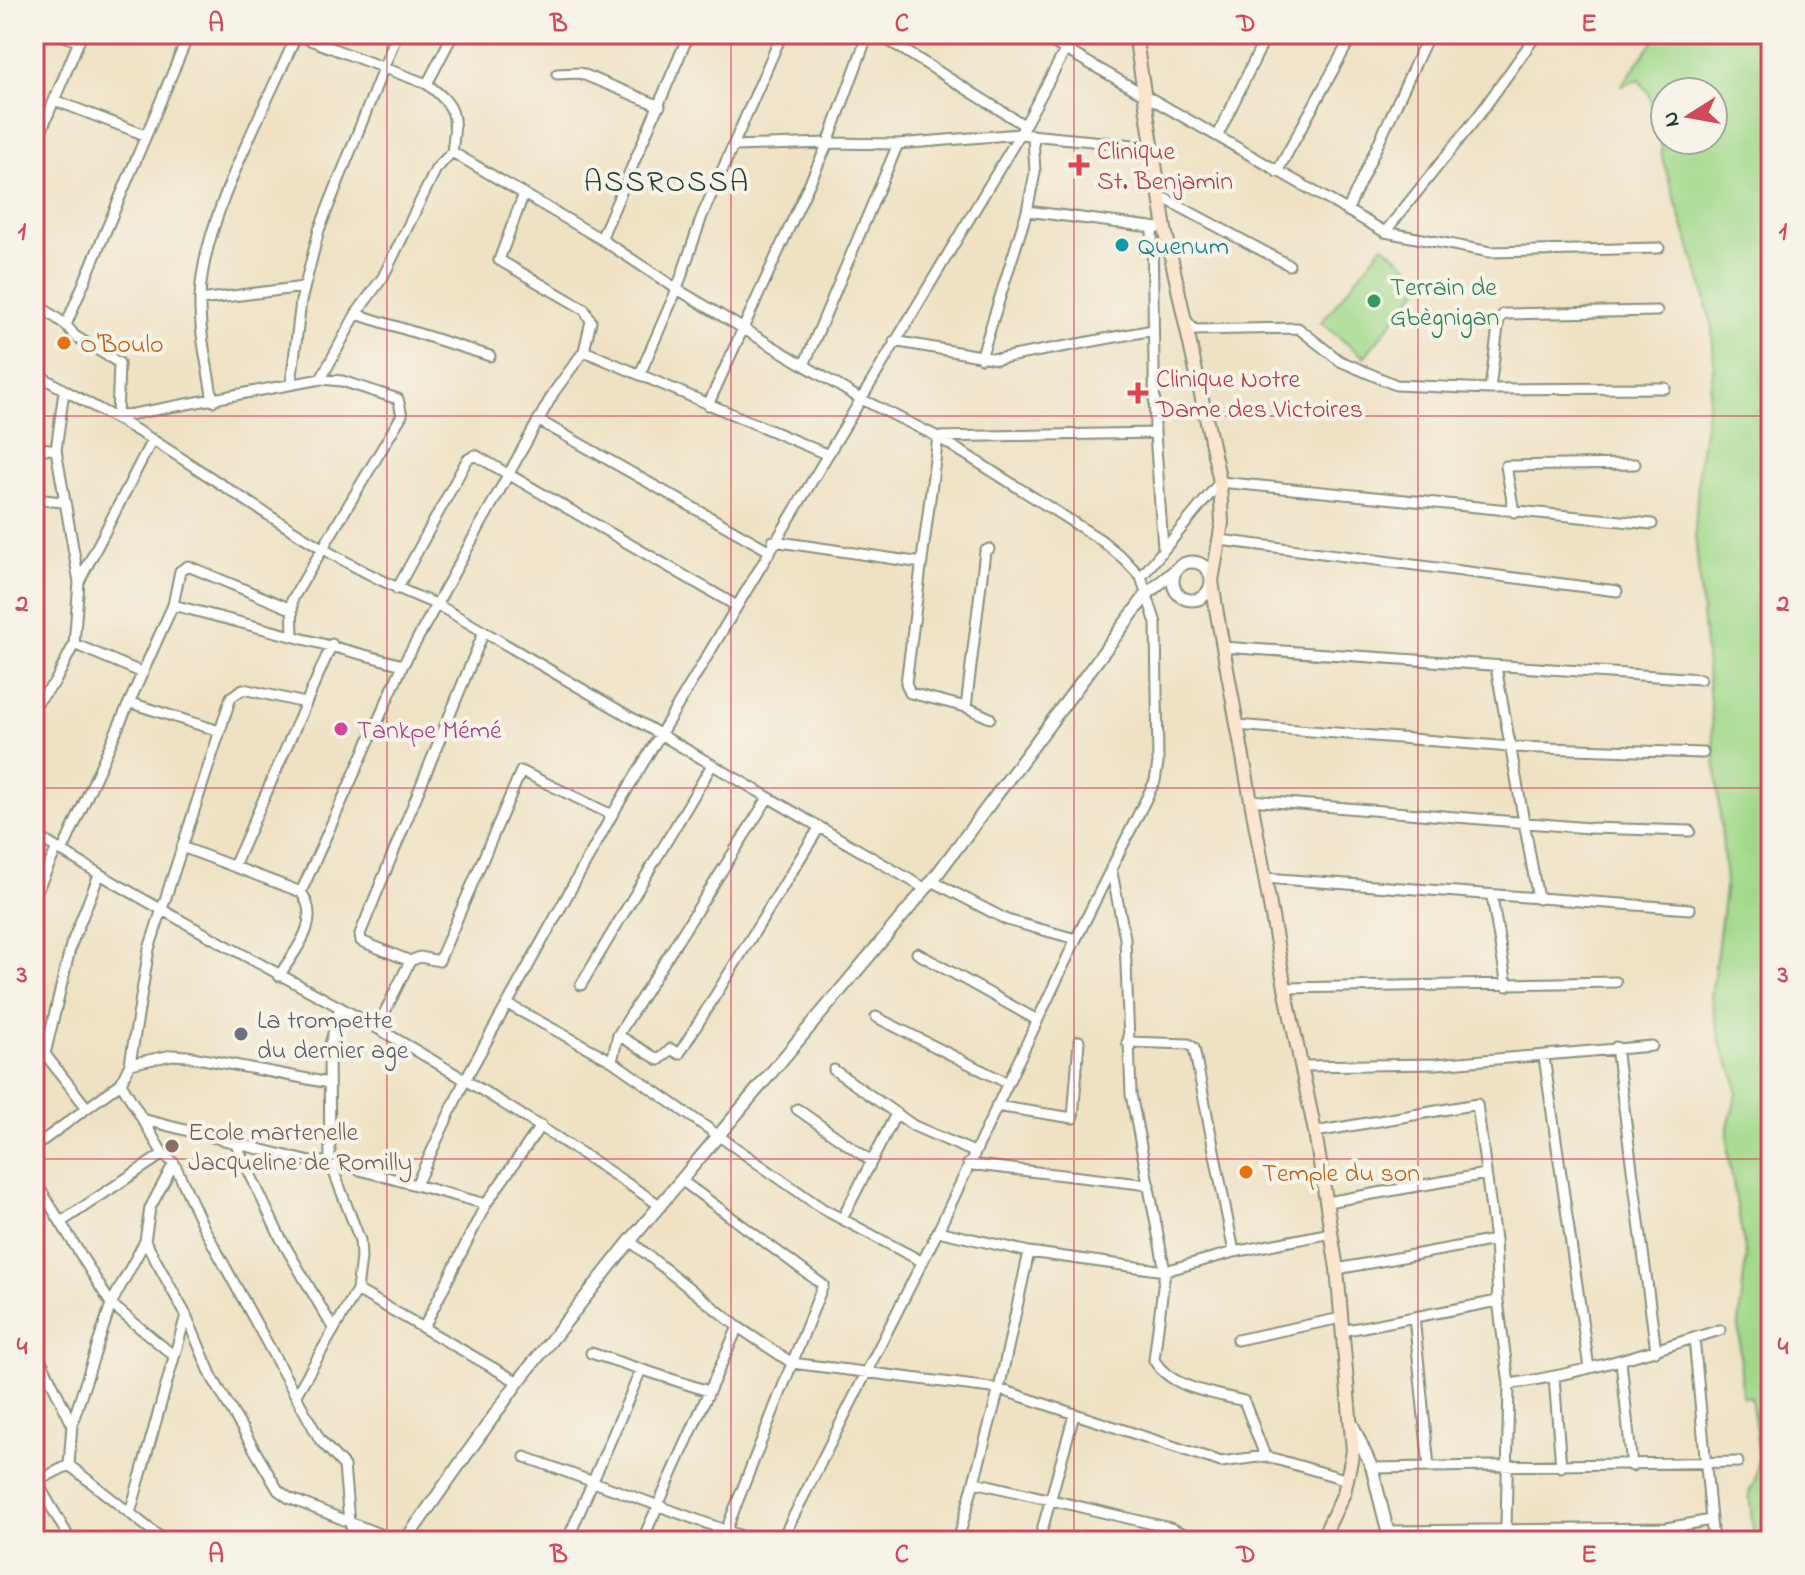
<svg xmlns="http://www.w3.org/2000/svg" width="1805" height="1575" font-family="'Indie Flower',sans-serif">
<rect width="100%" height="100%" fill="#f7f3e8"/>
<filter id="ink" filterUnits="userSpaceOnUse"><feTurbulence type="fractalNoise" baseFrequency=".0125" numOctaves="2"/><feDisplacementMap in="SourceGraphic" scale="16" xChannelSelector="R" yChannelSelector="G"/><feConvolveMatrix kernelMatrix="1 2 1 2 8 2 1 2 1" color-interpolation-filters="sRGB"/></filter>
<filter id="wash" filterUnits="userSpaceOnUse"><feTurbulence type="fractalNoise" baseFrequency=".006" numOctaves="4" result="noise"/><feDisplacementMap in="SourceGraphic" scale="32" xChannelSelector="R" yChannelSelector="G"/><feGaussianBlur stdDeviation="1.8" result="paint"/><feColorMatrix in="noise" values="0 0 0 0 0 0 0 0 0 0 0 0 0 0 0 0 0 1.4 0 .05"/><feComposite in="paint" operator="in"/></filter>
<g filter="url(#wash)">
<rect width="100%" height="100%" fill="#efe2c4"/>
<path fill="#a1d98b" stroke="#608b60" stroke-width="2" fill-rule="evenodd" d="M1659 34H1771V1541H1754L1749 1492C1766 1468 1754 1425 1751 1397L1742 1396 1739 1325 1746 1256 1728 1155V1127L1737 1094 1736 1080 1721 1046 1711 998 1726 882 1695 533 1699 464 1714 363 1712 329 1702 285 1663 161 1658 122 1649 94 1639 80 1621 86ZM1665 92H1713V140H1665Z
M1383 245 1426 280 1364 357 1321 323Z"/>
</g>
<g filter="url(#ink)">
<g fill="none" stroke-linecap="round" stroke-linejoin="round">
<g stroke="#87907c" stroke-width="13">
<path id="minor" d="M60 34 79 42
M294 34 427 84
M868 34 828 143 898 144
M878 34 1024 125
M1038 34 1385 232 1490 252 1659 248
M1074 34 1020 134 1154 147
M557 74 580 73 660 106
M54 100 145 135
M1033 135 1035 173 1027 211 1158 228
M1218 135 1267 34
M34 148 82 34
M452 152 601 239 677 289 859 398 938 437 1101 540 1124 559 1141 577 1156 623 1158 763 1155 781 1076 939 938 1231 781 1541
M1277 172 1353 34
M523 196 499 260 584 309 591 321 584 351
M1160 196 1289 265
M1347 211 1429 34
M1152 227 1155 433 1163 548
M1385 232 1479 115 1537 34
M601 239 689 34
M200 300 304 287
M34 302 66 325 75 336 119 363 117 417
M356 314 490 356
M1187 321 1194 330 1298 328 1340 361 1396 385 1490 389 1665 388
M66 325 189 34
M894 341 997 359 1153 330
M981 358 1027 211
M34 372C74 397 116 417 156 442 246 499 336 566 436 604L926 889
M640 374 677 289 702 216 782 34
M321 379 356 314 383 277 436 169 452 152C457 115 457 107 427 84L453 34
M291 384 301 301 319 230 397 34
M1490 389 1499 319 1504 314 1657 311
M213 401C208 368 199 332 200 298 202 220 266 107 297 34
M708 405 828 143 734 146
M117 417 321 379 342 381 398 399 402 415 292 600 293 636
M538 420 768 550
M34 447 56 450
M34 499 62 502
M1514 512 1506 466 1635 464
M1220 540 1617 591
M773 541 922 563
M1141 577 1220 482 1652 524
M79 582 152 440
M397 589 467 460 475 455 735 605
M173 605 403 665
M483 634 360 934 361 941 410 961 420 957 439 961 521 771 612 815
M74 644 143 673
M1222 647 1700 679
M1496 667 1538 899
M131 703 219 731
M34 706 55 682 74 644 79 582 56 450 64 391
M966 707 985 551 989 549
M990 718 966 707 910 693 906 683 938 437 1155 433
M1236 725 1511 747 1703 753
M1250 800 1589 828 1690 831
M34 834C134 897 237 951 341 1008 451 1068 557 1136 661 1206
M182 847 301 892C323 922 295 950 279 976
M62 852 173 605 180 571 188 566 291 609
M234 866 332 644
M1111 868 1125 938 1131 1094 1165 1271 1154 1360C1171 1389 1214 1393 1244 1401L1265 1456
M1265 878 1690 909
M932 881 1007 920 1076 939
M301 892 403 665 554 392 584 351 826 454
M34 897 57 848
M1492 897 1507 986
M917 953 1037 1020
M581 985 712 765
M1285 988 1616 982
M509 1005 612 1061 823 1209 921 1261
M876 1017 1007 1083
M377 1028 410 961
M618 1035 659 1060 671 1049 679 1054 819 828
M34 1040 87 1108
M1127 1042 1189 1044 1194 1048 1234 1252
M1616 1047 1656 1351
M45 1054 71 945 99 875
M1544 1057 1589 1368
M612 1061 618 1035 768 798
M130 1064 172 1055 187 1056 329 1083
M1302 1066 1436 1064 1652 1046
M834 1070 914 1126 974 1152
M121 1083 163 1154 174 1163 203 1226 320 1440 344 1466 349 1522 357 1541
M996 1106 1073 1118 1079 1041
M797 1109 871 1161
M142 1119 310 1162H330L486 1204
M1315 1132 1477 1104 1495 1240 1498 1301 1509 1384 1506 1528
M235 1142 280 1237 333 1328
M34 1147 121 1083 130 1064 149 949 231 697 243 689 305 703
M968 1164 1149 1185
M34 1179 111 1304 173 1355
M681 1180 823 1285 725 1533
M416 1185 465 1080 612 815 1020 134 898 144 804 365
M1327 1202 1486 1174
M842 1219 896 1114
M61 1222 163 1154
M938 1231 1029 1252 1165 1271 1234 1252 1331 1233
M145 1241 186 1315 212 1377 278 1490 289 1498 397 1541
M630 1241 738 1327 792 1363 999 1389 1221 1462 1265 1456 1348 1480
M1337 1269 1495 1240
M357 1290 518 1382
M1414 1317 1429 1467
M424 1327 486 1204 541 1125
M1342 1331 1498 1301
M1694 1338 1713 1541
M1237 1340 1341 1318
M34 1346 72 1424
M591 1353 708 1391
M1621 1361 1632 1466
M1554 1377 1561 1467
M1509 1384C1582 1374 1650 1351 1720 1330
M297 1393 357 1290 361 1258 360 1240 330 1162 329 1049 340 1007
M525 1457 755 1541
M69 1465 72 1424 111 1304 145 1241 150 1208 174 1163
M69 1465 165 1541
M1372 1468 1738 1462
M34 1477 71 1541
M37 1481 69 1465
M975 1482 1170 1528 1200 1541
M130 1513 186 1315
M1389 1531 1667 1528 1711 1520
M567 1541 641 1370
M642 1541 738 1327
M958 1541 999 1389 1029 1252
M1039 1541 1074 1415"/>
</g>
<g stroke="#87907c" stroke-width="15">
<path id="tertiary" d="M1173 581a19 19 0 1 1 38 0a19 19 0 1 1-38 0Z
M1353 1426 1372 1468 1390 1541
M405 1541 518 1382 630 1241 932 881 1147 594 1179 567"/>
</g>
<g stroke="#87907c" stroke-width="16">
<path id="secondary" d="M1135 34 1165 229 1220 482 1222 523 1212 581 1217 614 1285 988 1315 1132 1337 1269 1353 1451 1344 1493 1321 1541"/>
</g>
<use href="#minor" stroke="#fff" stroke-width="9"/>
<use href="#tertiary" stroke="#fff" stroke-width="11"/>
<use href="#secondary" stroke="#fce5cf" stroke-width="12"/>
</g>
</g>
<path fill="none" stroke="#d1495b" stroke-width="2" stroke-opacity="0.55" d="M387 34V1541M731 34V1541M1074 34V1541M1418 34V1541M34 416H1771M34 788H1771M34 1159H1771"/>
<g fill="#e0444e" stroke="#f7f3e8" stroke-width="3">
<path d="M1075 153h8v8h8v8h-8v8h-8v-8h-8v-8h8z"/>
<path d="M1134 381h8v8h8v8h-8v8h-8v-8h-8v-8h8z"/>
</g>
<circle fill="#0f9aa8" stroke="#f7f3e8" stroke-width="3" cx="1122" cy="245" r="8"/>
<circle fill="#2e9e5b" stroke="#f7f3e8" stroke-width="3" cx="1374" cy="301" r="8"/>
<g fill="#e8710a" stroke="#f7f3e8" stroke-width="3">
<circle cx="64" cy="343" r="8"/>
<circle cx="1246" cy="1172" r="8"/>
</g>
<circle fill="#d1479c" stroke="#f7f3e8" stroke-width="3" cx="341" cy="729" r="8"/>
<circle fill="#6b7280" stroke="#f7f3e8" stroke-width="3" cx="241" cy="1034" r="8"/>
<circle fill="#8d6e63" stroke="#f7f3e8" stroke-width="3" cx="172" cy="1146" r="8"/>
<g text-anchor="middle" stroke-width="8" stroke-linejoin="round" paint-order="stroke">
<g font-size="26" fill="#be3a42" stroke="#f7f3e8" text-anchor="start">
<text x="1097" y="159">Clinique<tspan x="1097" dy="30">St. Benjamin</tspan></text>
<text x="1156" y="387">Clinique Notre<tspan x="1156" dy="30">Dame des Victoires</tspan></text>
</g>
<g font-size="26" fill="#0d838f" stroke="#f7f3e8" text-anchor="start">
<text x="1138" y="254">Quenum</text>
</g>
<g font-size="26" fill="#27864d" stroke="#f7f3e8" text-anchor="start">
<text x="1390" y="295">Terrain de<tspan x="1390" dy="30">Gbègnigan</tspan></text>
</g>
<g font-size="26" fill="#c56008" stroke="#f7f3e8" text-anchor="start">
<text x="80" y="352">O'Boulo</text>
<text x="1262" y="1181">Temple du son</text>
</g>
<g font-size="26" fill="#b23c85" stroke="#f7f3e8" text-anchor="start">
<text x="357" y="738">Tankpe Mémé</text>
</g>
<g font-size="26" fill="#5b616d" stroke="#f7f3e8" text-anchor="start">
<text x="257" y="1028">La trompette<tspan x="257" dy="30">du dernier age</tspan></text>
</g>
<g font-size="26" fill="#785e54" stroke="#f7f3e8" text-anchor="start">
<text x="188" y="1140">Ecole martenelle<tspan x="188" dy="30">Jacqueline de Romilly</tspan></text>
</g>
<g font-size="30" letter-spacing="2" fill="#1f3d34" stroke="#f7f3e8">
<text x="667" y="191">ASSROSSA</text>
</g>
</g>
<rect width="1805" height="1575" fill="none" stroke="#f7f3e8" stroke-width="88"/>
<g transform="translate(1689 116) rotate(259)"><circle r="38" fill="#f7f3e8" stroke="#a1aaa0" stroke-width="2"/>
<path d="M0-6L14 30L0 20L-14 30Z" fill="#d1495b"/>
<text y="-12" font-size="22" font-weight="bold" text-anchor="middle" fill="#1f3d34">N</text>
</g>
<rect x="44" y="44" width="1717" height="1487" fill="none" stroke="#d1495b" stroke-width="3"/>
<g font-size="26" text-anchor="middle" font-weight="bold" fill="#d1495b">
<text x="216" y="31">A</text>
<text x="559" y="31">B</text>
<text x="902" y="31">C</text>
<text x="1246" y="31">D</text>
<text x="1589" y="31">E</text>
<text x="22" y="239">1</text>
<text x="1783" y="239">1</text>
<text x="22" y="611">2</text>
<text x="1783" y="611">2</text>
<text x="22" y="982">3</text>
<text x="1783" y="982">3</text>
<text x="22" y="1354">4</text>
<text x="1783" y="1354">4</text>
<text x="216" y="1562">A</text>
<text x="559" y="1562">B</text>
<text x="902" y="1562">C</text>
<text x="1246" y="1562">D</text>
<text x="1589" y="1562">E</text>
</g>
</svg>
